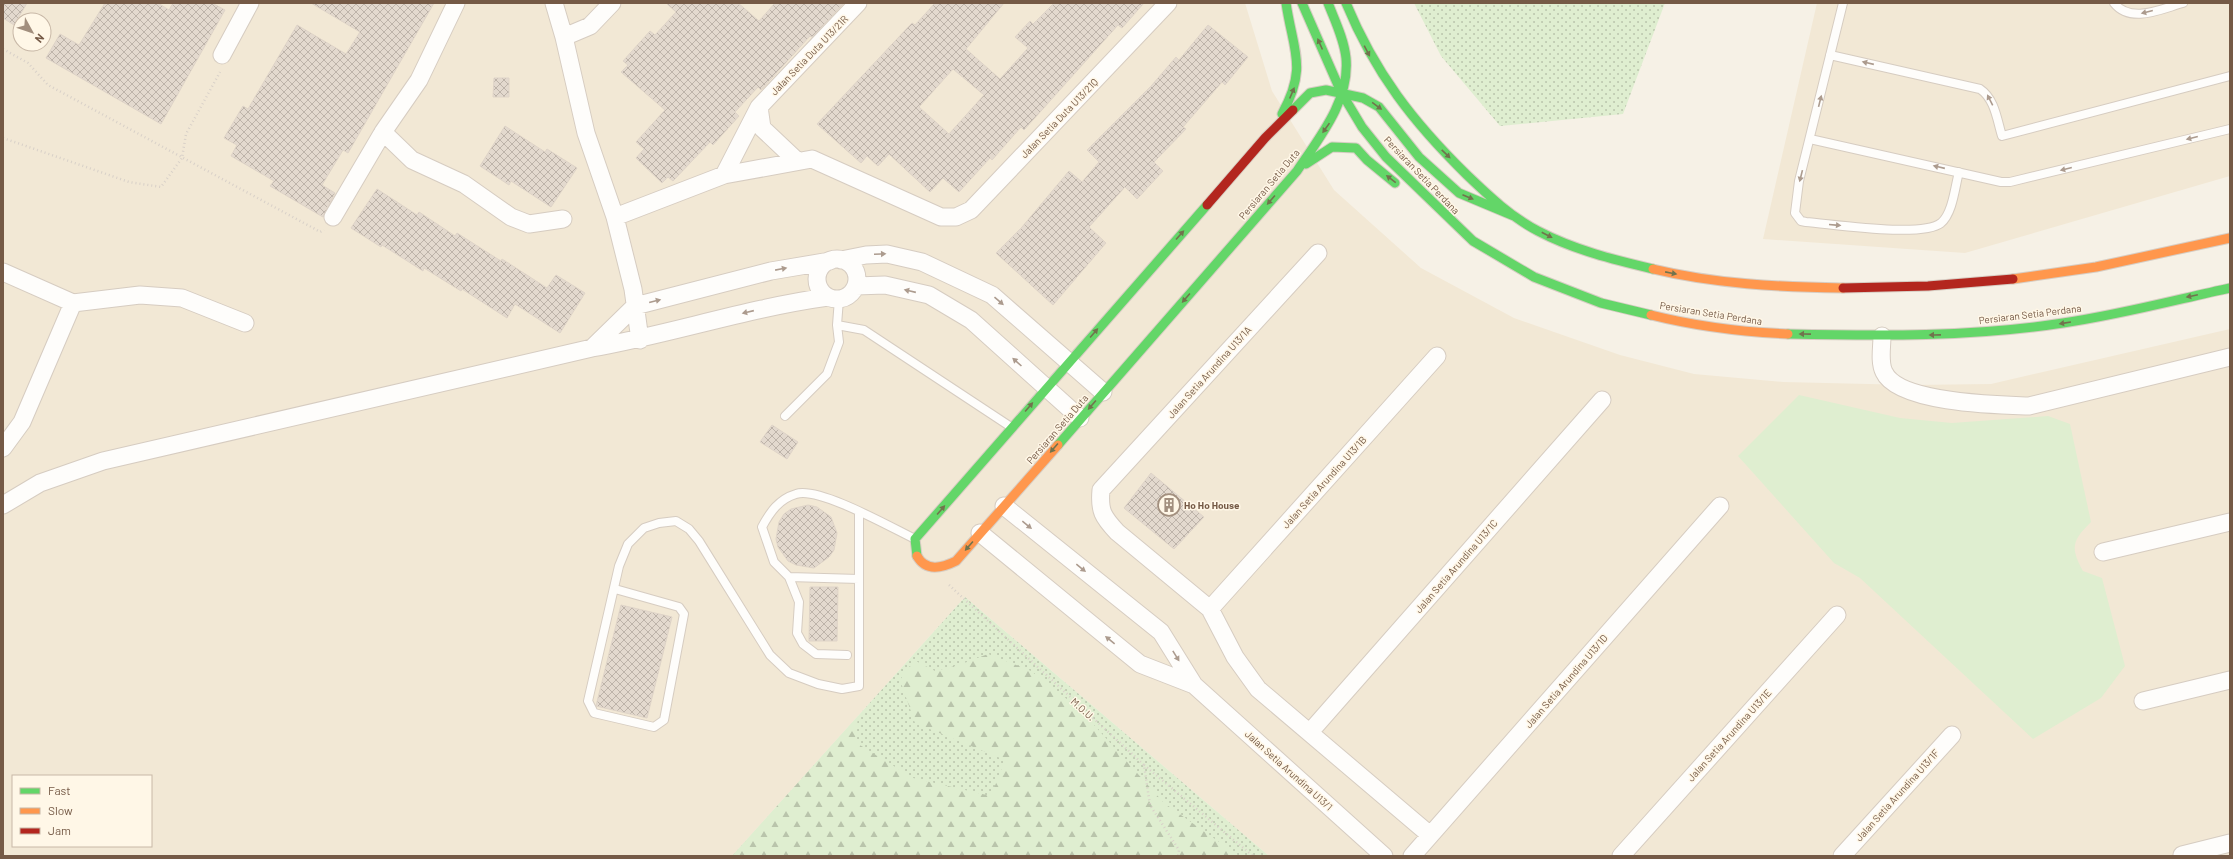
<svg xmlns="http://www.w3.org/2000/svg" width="2233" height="859" font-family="Barlow,sans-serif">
<defs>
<pattern id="grass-dots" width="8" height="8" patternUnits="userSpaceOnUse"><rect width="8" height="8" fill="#dfeed0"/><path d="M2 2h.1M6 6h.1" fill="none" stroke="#b9c4ab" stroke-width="1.8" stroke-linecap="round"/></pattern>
<pattern id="forest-firs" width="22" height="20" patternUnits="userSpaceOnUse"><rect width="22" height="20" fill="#dfeed0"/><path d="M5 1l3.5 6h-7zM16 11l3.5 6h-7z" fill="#b9c4ab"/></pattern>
<pattern id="building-cross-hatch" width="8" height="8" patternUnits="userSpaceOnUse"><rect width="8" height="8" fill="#e3d9ce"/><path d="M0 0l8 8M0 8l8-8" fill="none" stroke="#bdb3a9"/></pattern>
</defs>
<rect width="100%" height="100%" fill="#f6f1e6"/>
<path fill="#f2e8d5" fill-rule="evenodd" d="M3 3H1245L1272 91 1334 190 1421 268 1514 318 1620 355 1694 374 1783 382 1912 385 1991 384 2230 329V856H1269L965 597 732 856H3ZM20 20H44V44H20ZM13 776H151V846H13Z
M1817 3H2230V176L1965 253 1763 239Z"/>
<path fill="url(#grass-dots)" d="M1414 3H1665L1623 114 1500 126 1441 56Z
M965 597 1269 856H732Z"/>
<path fill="url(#forest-firs)" d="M988 654 1031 671 1068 700 1094 725 1164 803 1239 856H732L858 716 855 742 913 778 991 796 1005 760 915 723 900 680 914 660 935 671 959 665Z"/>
<path fill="#dfeed0" d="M1799 395 1900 418 1952 423 2048 416 2070 424 2091 522C2072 541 2070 547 2083 571L2102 578 2125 666 2101 698 2033 739 1860 578 1834 563 1738 456Z"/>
<path fill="url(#building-cross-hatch)" stroke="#dfd4c8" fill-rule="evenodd" d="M3 3H27L14 25 3 18Z
M105 3H158L169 10 173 3H212L225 10 161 124 46 58 60 34 79 45Z
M311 3H434L348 153 343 150 322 185 335 193 323 217 270 186 274 181 231 156 237 145 224 138 243 106 248 109 297 25 346 54 360 32Z
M666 3H738L759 21 775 3H844L812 37 810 36 761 90 758 87 735 112 739 116 713 145 710 142 673 181 668 177 662 183 636 158 644 149 636 142 665 110 621 72 628 65 623 61 650 31 655 35 676 12Z
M935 3H1004L966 49 1000 79 1028 48 1015 37 1030 21 1033 24 1054 3H1144L1122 28 1118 25 1024 130 1021 127 992 160 990 158 959 192 943 178 930 192 889 154 878 166 867 156 861 163 817 124 912 23 915 25ZM953 69 984 95 949 134 919 107Z
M1208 25 1248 57 1225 85 1222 82 1183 127 1186 129 1154 162 1163 171 1137 199 1125 187 1089 227 1106 243 1053 305 996 253 1022 227 1069 171 1082 182 1099 162 1087 150 1152 85 1176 57 1179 60Z
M494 78H509V97H493Z
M505 126 545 152 547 149 577 168 551 207 511 181 509 185 480 166Z
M377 189 417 215 419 212 455 236 457 233 501 261 502 259 547 288 556 275 585 293 560 333 515 304 507 318 462 289 461 291 424 268 423 271 382 245 381 247 351 228Z
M772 425 798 442 787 459 760 442Z
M1151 473 1204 517 1174 549 1124 508Z
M808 505 817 507 831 517 837 533 834 550 829 557 814 568 796 565 788 561 778 547 776 539 779 522 784 514 791 509Z
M810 587H838L837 641H809Z
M621 605 672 617 647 718 596 706Z"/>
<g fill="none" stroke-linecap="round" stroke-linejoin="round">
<g stroke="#d6ccc1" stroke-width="10">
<path id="lane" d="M1843 3 1799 181 1795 213 1801 221 1806 222C1833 224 1922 238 1941 223 1953 213 1955 186 1959 172
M2114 3C2131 24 2161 9 2183 3
M1830 55 1980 89C1995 99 1997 120 2002 136L2230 76
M1810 139 2001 182H2010L2230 129
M837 325 864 330 1011 427
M785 416 827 374 839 342 837 325 839 299
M789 577 859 579
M615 589 679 607 684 614 664 720 654 727 594 713 588 701 619 566 628 544 644 528 659 523 676 521 689 529 699 541 770 655 789 673 818 684 842 689 859 686V513
M847 655 816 654 803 644 797 633 799 602 789 577 774 562 762 527C770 512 779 499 796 494 818 486 892 528 915 539"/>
</g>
<g stroke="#d6ccc1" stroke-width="19">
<path id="street" d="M554 3 564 37 586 133 615 217 633 289 640 340
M564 37 590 26 612 3
M222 55 250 3
M759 107 762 128 797 161
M383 132 412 160 464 184 511 217 529 224 563 219
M724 175 759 107 858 3
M333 217 383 132 419 80 456 3
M615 217 724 175 812 159 941 217H956L971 210 1168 3
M1318 253 1101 490C1099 511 1103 517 1117 532L1210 609 1235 657 1258 689 1430 835
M817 279a20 20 0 1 1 40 0a20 20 0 1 1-40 0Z
M841 260 866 255 887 254 922 262 992 295 1103 392
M3 272 73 303 140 295 182 298 245 323
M856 286 885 285 929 295 971 320 1080 418
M1882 336C1882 347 1879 362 1884 372 1898 403 1998 405 2029 406L2230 357
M592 348 635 306 771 271 830 261
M3 448 22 422 73 303
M3 505 40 483 103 461 592 348C671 334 748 308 828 297
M980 533 1140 664 1194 685 1161 632 1004 506
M2103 552 2230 522
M1210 609 1437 356
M1194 685 1384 856
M2143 701 2230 680
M1310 732 1602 400
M2182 855 2230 843
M1412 856 1720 506
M1621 856 1837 615
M1842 856 1952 735"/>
</g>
<g stroke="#d7cdc3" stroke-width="11">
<path id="fast" d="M1302 3 1341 92 1362 127 1386 157 1473 241 1534 277 1601 303 1651 315
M1346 3C1375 73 1413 122 1467 175 1489 196 1511 217 1538 231 1574 250 1615 260 1653 269
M1293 110 1310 93 1326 90 1363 98 1379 107 1419 157 1459 193 1514 216
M1282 114C1308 67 1293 51 1286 3
M1306 164 1332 147 1356 148 1367 160 1395 183
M1788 334C1880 336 1972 337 2063 323 2119 315 2175 300 2230 288
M1058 445 1297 171C1319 138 1350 101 1346 58 1344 39 1335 21 1328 3
M917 556 915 539 1207 205"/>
</g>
<g stroke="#d7cdc3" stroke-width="11">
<path id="slow" d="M1653 269C1715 284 1779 287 1843 288
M2013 279 2096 267 2230 238
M1651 315C1695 326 1743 332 1788 334
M917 556C926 572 942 568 956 561L1058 445"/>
</g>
<g stroke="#d7cdc3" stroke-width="11">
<path id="jam" d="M1207 205 1265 138 1293 110
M1843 288 1928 286 2013 279"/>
</g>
<path stroke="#d8d0c8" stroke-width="2.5" stroke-dasharray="1 3" stroke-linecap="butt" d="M3 49 28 63 48 85 315 229 320 232 324 230
M3 138 129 182 161 187 182 158 186 134 220 72
M949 585 1144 765 1150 805 1179 850 1178 856
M1144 765 1253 856"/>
<use href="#lane" stroke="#fefdfb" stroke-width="8"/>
<use href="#street" stroke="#fefdfb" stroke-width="17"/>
<use href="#fast" stroke="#63d668" stroke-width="9"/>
<use href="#slow" stroke="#ff974d" stroke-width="9"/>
<use href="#jam" stroke="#b3261e" stroke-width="9"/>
</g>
<defs><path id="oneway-solid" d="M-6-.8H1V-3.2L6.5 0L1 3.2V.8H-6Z"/></defs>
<g fill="#ac9b8e">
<use href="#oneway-solid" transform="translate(2147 12) rotate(166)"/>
<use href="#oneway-solid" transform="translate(1868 63) rotate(-167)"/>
<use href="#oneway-solid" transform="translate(1990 100) rotate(-117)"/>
<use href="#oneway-solid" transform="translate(1820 101) rotate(-76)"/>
<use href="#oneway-solid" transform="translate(2192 138) rotate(166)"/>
<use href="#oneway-solid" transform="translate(1939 167) rotate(-167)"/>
<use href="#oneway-solid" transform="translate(2066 169) rotate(166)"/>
<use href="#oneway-solid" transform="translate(1801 176) rotate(104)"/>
<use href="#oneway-solid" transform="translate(1835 225) rotate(5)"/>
<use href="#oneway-solid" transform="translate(880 254) rotate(-2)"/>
<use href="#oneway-solid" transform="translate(781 269) rotate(-11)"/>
<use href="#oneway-solid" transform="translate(910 291) rotate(-167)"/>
<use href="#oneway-solid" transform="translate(655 301) rotate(-14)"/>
<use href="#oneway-solid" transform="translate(999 301) rotate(41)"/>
<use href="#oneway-solid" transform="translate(748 312) rotate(167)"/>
<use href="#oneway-solid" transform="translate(1017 362) rotate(-138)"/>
<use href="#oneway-solid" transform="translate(1027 525) rotate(39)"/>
<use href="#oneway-solid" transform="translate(1081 568) rotate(39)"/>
<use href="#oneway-solid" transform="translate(1110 640) rotate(-141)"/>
<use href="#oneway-solid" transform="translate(1176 656) rotate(58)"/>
</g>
<g fill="#71734d">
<use href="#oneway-solid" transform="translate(1320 44) rotate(-114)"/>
<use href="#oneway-solid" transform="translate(1367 51) rotate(62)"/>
<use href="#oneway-solid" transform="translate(1292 93) rotate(-67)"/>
<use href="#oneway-solid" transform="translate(1377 106) rotate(36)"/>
<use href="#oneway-solid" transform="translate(1326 128) rotate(125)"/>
<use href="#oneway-solid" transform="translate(1446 154) rotate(44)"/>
<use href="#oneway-solid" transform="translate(1391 179) rotate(-142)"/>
<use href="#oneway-solid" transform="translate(1468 197) rotate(23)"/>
<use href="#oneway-solid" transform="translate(1271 200) rotate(131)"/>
<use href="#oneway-solid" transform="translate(1180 235) rotate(-48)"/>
<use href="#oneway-solid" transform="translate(1547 235) rotate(28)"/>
<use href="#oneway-solid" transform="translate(1671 273) rotate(11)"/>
<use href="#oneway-solid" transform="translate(2192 296) rotate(168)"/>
<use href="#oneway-solid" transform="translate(1186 298) rotate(131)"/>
<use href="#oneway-solid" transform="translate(2065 323) rotate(171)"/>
<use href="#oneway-solid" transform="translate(1094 333) rotate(-49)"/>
<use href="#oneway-solid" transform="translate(1805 334) rotate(-179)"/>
<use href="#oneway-solid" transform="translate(1935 335) rotate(179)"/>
<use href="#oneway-solid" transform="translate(1092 405) rotate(131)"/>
<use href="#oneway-solid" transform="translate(1029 407) rotate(-49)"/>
<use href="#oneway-solid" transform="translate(1054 448) rotate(131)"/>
<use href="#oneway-solid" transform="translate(941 510) rotate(-49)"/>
<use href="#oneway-solid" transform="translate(969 546) rotate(131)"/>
</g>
<defs>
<g id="building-ring" transform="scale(1.15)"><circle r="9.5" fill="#fff7e7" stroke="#a28f7e" stroke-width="1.5"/><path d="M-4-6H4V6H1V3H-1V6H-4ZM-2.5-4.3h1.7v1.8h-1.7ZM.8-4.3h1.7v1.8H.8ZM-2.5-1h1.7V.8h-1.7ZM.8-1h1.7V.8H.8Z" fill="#a28f7e"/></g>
</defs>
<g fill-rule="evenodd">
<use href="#building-ring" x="1169" y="505"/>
</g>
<g text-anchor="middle" stroke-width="3" stroke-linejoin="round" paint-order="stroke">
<g font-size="10" fill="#755a46" stroke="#fff7e7">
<text transform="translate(809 55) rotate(-46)" y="4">Jalan Setia Duta U13/21R</text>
<text transform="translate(1059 118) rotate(-46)" y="4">Jalan Setia Duta U13/21Q</text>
<text transform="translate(1422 175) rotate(46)" y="4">Persiaran Setia Perdana</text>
<text transform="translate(1269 184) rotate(-50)" y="4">Persiaran Setia Duta</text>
<text transform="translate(1711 313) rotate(9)" y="4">Persiaran Setia Perdana</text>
<text transform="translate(2030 314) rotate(-7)" y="4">Persiaran Setia Perdana</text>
<text transform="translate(1209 372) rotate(-48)" y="4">Jalan Setia Arundina U13/1A</text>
<text transform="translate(1057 429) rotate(-49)" y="4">Persiaran Setia Duta</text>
<text transform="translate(1324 482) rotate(-48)" y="4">Jalan Setia Arundina U13/1B</text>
<text transform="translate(1456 566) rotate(-49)" y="4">Jalan Setia Arundina U13/1C</text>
<text transform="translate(1566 681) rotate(-49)" y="4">Jalan Setia Arundina U13/1D</text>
<text transform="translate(1083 709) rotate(42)" y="4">M.O.U.</text>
<text transform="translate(1729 735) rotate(-48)" y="4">Jalan Setia Arundina U13/1E</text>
<text transform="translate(1289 770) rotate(42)" y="4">Jalan Setia Arundina U13/1</text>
<text transform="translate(1897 795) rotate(-48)" y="4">Jalan Setia Arundina U13/1F</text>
</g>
<g font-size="10" font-weight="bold" fill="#755a46" stroke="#fff7e7" text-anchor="start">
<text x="1184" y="509">Ho Ho House</text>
</g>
</g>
<rect width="2233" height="859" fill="none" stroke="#755a46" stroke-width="8"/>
<rect x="12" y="775" width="140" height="72" fill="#fff7e7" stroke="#c8b8a7"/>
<rect x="20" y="788" width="20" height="6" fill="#63d668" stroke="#c8b8a7"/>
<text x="48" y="795" font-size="12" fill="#755a46">Fast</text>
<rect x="20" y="808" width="20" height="6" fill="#ff974d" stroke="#c8b8a7"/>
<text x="48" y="815" font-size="12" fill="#755a46">Slow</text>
<rect x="20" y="828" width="20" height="6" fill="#b3261e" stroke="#c8b8a7"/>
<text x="48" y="835" font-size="12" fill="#755a46">Jam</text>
<g transform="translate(32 32) rotate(130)"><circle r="19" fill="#fff7e7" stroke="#c8b8a7"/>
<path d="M0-3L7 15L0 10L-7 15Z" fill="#a28f7e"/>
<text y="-6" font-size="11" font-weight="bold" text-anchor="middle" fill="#755a46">N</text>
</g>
</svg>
